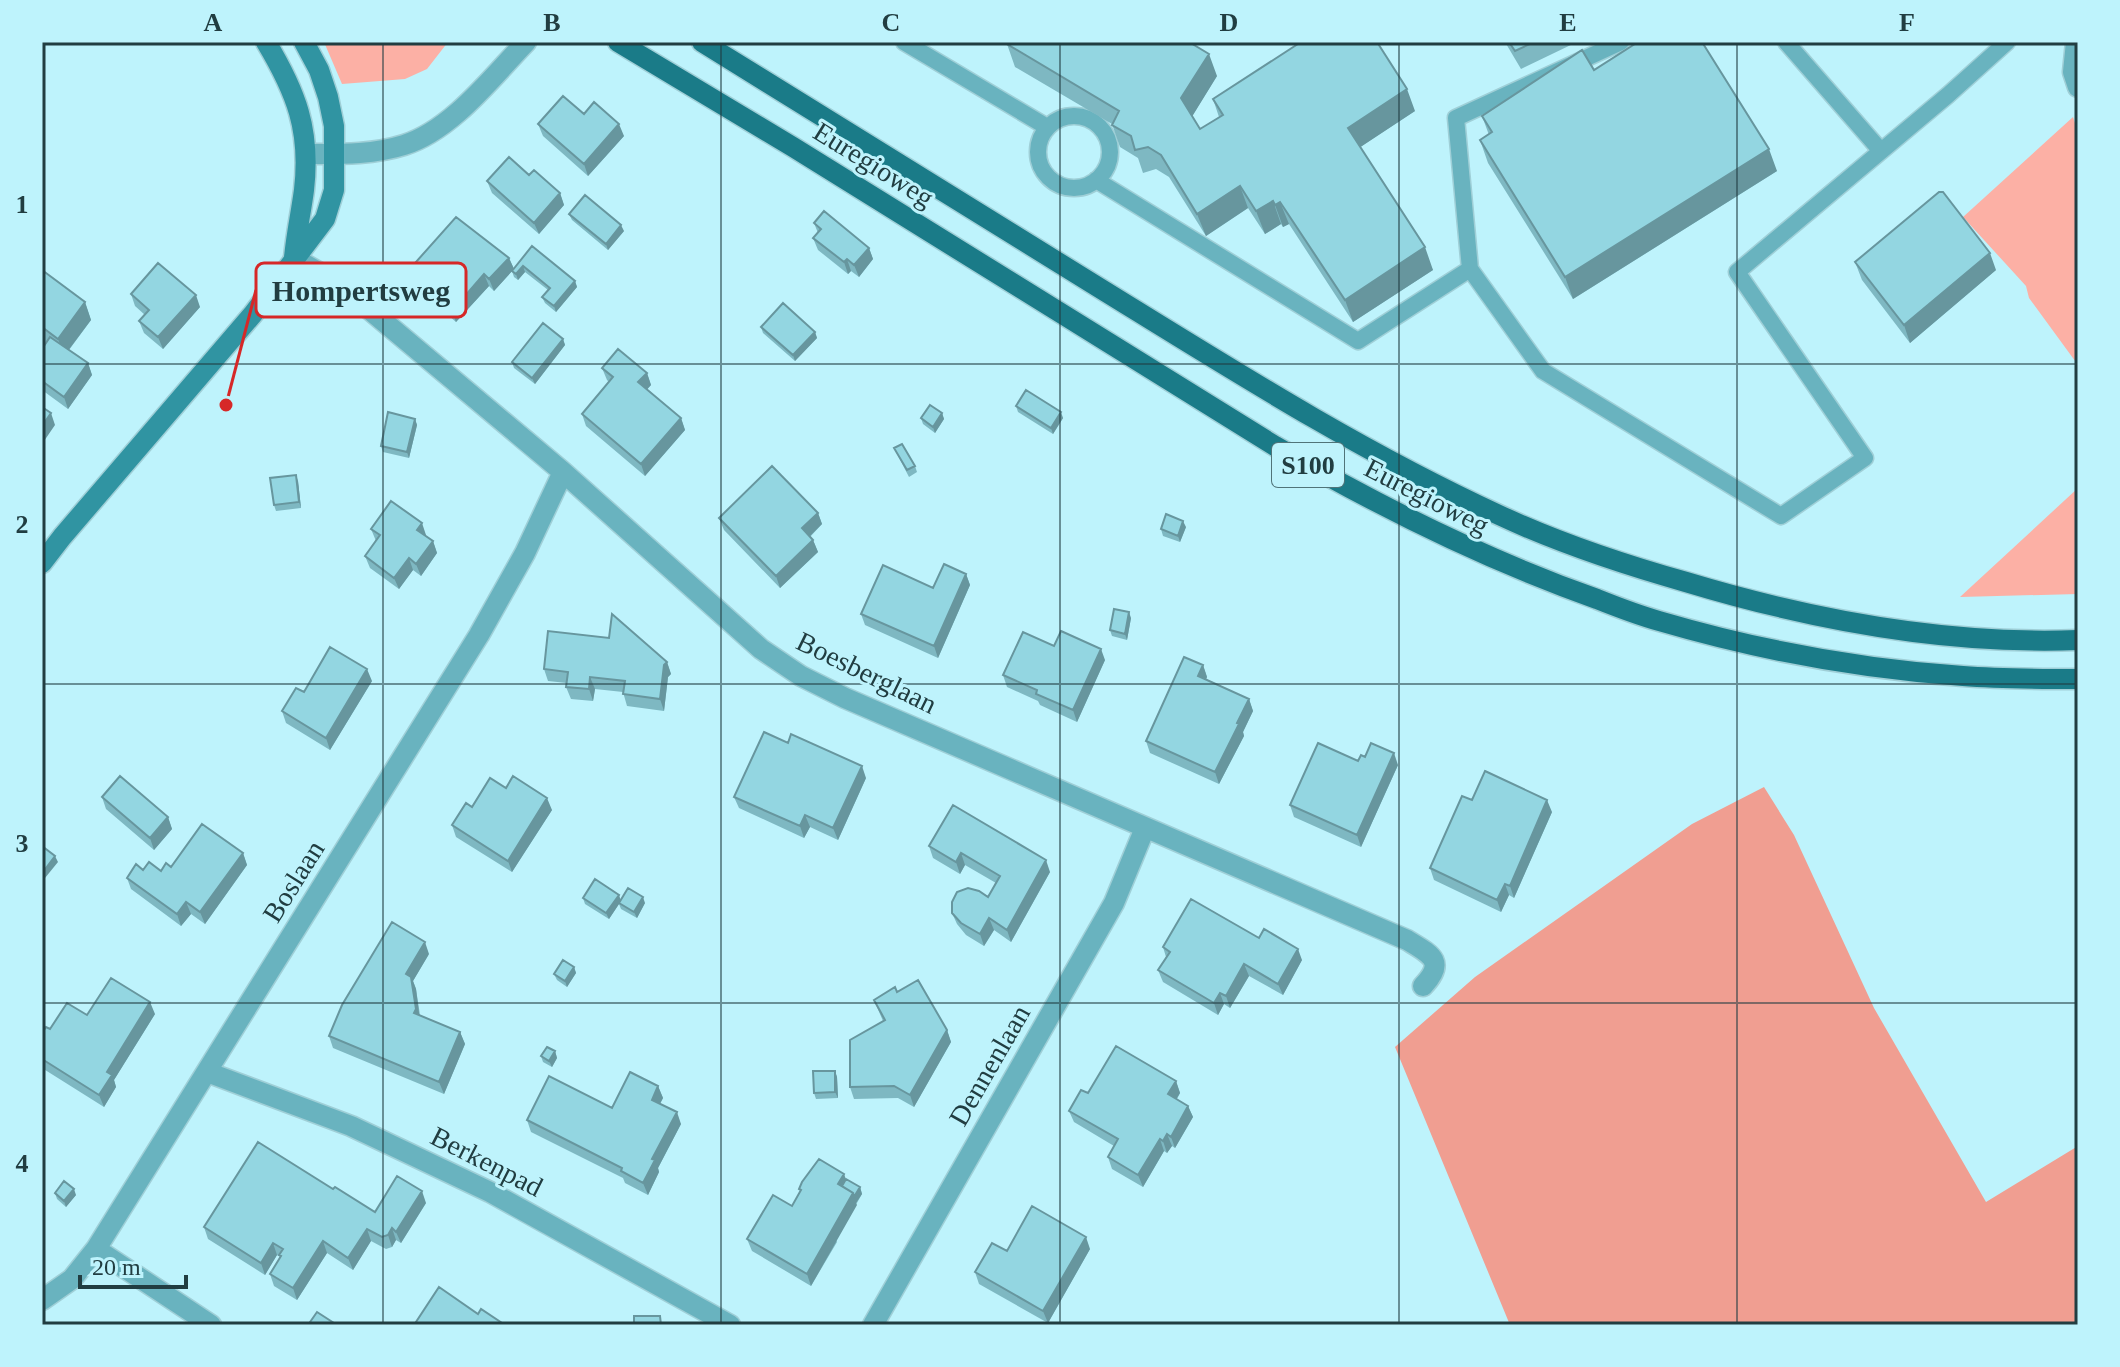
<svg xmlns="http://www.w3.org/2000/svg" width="2120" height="1367" font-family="'Times New Roman',serif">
<rect width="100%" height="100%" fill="#bef3fc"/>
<path fill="#fcb0a5" d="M324 42H448L427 69 405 79 342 84Z
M2073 117 2078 132V365L2029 298 2026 286 1963 217Z
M2078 488V594L1960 597Z"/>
<path fill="#f09e91" d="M1764 787 1794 835 1874 1008 1986 1202 2078 1146V1325H1510L1395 1047 1475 977 1692 824Z"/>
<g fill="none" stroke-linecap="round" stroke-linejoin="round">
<g stroke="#9fcfd7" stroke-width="19">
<path id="lane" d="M904 42 1047 127
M1786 42 1881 151
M1038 152a36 36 0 1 1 72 0a36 36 0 1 1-72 0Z
M1096 180 1358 341 1470 269 1543 371 1781 516 1865 458 1737 272 1948 95 2007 42
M1470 269 1456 118 1621 42"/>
</g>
<g stroke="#9fcfd7" stroke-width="23">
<path id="street" d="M2076 42 2073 72 2078 87
M306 154C339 154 372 155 404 145 452 130 492 77 526 42
M294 258 339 284 563 472 761 649 801 676 845 698 1407 940C1430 954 1447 961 1423 986
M207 1072 351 1126 490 1192 730 1325
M96 1249 211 1325
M42 1300 72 1279 96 1249 479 635 525 553 563 472
M873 1325 1114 903 1145 828"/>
</g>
<g stroke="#9fcfd7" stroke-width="23">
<path id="secondary" d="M266 42C296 92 311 130 304 190 301 213 296 235 294 258
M42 563 62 537 253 314 325 219 334 190V126L328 97 319 70 304 42"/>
</g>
<g stroke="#9fcfd7" stroke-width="23">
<path id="primary" d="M618 42 793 147 1275 446C1378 506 1484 559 1597 599 1617 607 1638 615 1659 621 1758 650 1861 669 1963 676 2001 679 2040 679 2078 679
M702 42C836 126 971 209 1106 292 1234 371 1362 452 1499 515 1559 543 1622 564 1686 582 1812 620 1946 645 2078 640"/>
</g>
<use href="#lane" stroke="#69b3bf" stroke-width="16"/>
<use href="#street" stroke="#69b3bf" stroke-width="20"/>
<use href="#secondary" stroke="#3094a2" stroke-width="20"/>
<use href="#primary" stroke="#1a7b88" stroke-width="20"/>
</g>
<path fill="#7eb8c2" d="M1505 42H1577L1521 69Z
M1007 44 1217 76 1192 116 1200 129 1219 117 1213 99 1415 111 1360 147 1433 270 1353 322 1289 224 1283 227 1281 224 1265 234 1248 208 1206 236 1169 177 1156 169 1143 173 1138 158 1120 147 1112 124 1015 67Z
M1594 70 1777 171 1573 299 1488 163 1480 140 1489 135 1482 116Z
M584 114 624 136 588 176 543 136 538 124Z
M529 175 560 193 564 205 539 234 492 193 487 181Z
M569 214 624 231 608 250 572 220Z
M814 223 869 248 873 259 859 277 851 271 848 274 818 250 813 238 818 233Z
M532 246 575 281 577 287 556 312 545 303 542 297 548 290 525 272 518 280 514 277 512 271 494 291 489 286 456 322 412 283 408 271 509 258 514 269Z
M1855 262 1996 270 1910 343 1862 280Z
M42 270 85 302 91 320 69 350 88 363 92 375 68 409 42 390V349L46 343 42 339Z
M131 294 200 307 163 349 144 333 139 321 145 315 135 306Z
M761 327 815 332 817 338 795 361 763 333Z
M563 339 565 345 535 384 514 368 512 362Z
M602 368 647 373 651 385 647 389 681 418 685 430 645 476 586 426 582 414 609 382 607 380Z
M1016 406 1063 418 1053 434 1018 412Z
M942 413 944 419 935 433 923 424 921 418Z
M415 419 417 425 409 458 383 452 381 446Z
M894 448 915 466 917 472 909 477Z
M298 481 301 508 276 511 274 505Z
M818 513 822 524 810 537 813 540 818 552 780 588 724 530 719 518Z
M1186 527 1180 542 1163 536 1161 529Z
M371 529 426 535V536L433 541 437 553 421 576 413 570 399 589 370 568 365 556 376 541Z
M966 574 970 585 938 658 865 625 861 614 933 588Z
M1131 618 1127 640 1112 636 1110 630Z
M1054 646 1105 660 1077 722 1040 705 1038 701 1007 687 1003 675Z
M667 662 671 674 668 677 664 711 627 706 623 692 595 689 593 701 571 699 566 687 567 683 548 681 544 669Z
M1203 665 1207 677 1206 679 1249 699 1253 711 1243 732 1244 736 1219 784 1150 753 1146 741Z
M372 681 330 750 286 723 282 711 304 692Z
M1358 761 1398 765 1361 847 1294 817 1290 805Z
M866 778 838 840 810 827 804 838 739 808 734 797Z
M506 788 552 810 512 872 456 837 452 825 472 807Z
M102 797 168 817 172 829 154 850 106 809Z
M1472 800 1552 812 1514 898 1509 895 1501 912 1434 880 1430 868Z
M929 846 1050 872 1011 942 994 930 984 946 966 935 957 924 952 913 988 897 996 883 965 865 960 874 933 858Z
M243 853 247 865 205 924 191 914 181 926 131 889 127 878 143 870 161 871 171 867Z
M583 898 621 900 645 903 637 918 621 909 619 904 609 919 585 904Z
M1259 938 1302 960 1283 995 1249 976 1230 1008 1224 1004 1218 1015 1163 982 1158 970 1166 957 1163 947Z
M429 954 413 981 416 989 420 1015 460 1032 465 1044 444 1094 333 1048 329 1036Z
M574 967 576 973 567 987 557 980 554 974Z
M897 992 947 1030 951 1042 914 1107 898 1098 854 1099 850 1087 883 1021 874 1000Z
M155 1014 114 1080 116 1087 104 1107 42 1068V1033L50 1029 87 1015Z
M555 1051 557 1058 552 1067 543 1062 541 1056Z
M835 1071 837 1077 838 1098 816 1099 814 1093Z
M1176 1081 1180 1093 1177 1099 1188 1106 1193 1117 1175 1148 1172 1146 1167 1153 1164 1151 1143 1187 1112 1169 1108 1157 1114 1146 1074 1122 1069 1111 1088 1093Z
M658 1086 663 1098 660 1104 681 1124 658 1168 659 1172 648 1195 625 1183 623 1178 531 1132 527 1120 612 1108Z
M846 1179 860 1187 862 1194 836 1240 837 1242 811 1286 752 1251 747 1239 792 1206 800 1192 799 1189Z
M333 1189 375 1212 426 1203 401 1243 396 1240 392 1247 386 1249 371 1241 353 1270 327 1253 297 1300 274 1286 270 1274 280 1258 279 1256 277 1255 265 1275 208 1239 204 1227Z
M55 1193 76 1195 66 1207 57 1199Z
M1090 1249 1048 1323 979 1284 975 1272 1007 1251Z"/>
<path fill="#67969e" d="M1209 54 1217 76 1190 120 1181 98Z
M1407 89 1415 111 1356 150 1348 128Z
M619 124 624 136 588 176 584 164Z
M1769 149 1777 171 1573 299 1565 277Z
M1240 186 1248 208 1206 236 1197 214Z
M560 193 564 205 539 234 534 223Z
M1273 201 1281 224 1265 234 1256 211Z
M1280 202 1289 224 1283 227 1275 205Z
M621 225 624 231 608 250 606 244Z
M1425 247 1433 270 1353 322 1345 300Z
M869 248 873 259 859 277 854 265Z
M1990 253 1996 270 1910 343 1904 325Z
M509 258 514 269 494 291 489 279Z
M847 259 851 271 848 274 844 262Z
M523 266 525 272 518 280 516 274Z
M484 274 489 286 456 322 452 311Z
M575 281 577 287 556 312 554 306Z
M196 295 200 307 163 349 158 337Z
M85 302 91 320 64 356 58 339Z
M815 332 817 338 795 361 793 355Z
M563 339 565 345 535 384 532 378Z
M88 363 92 375 68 409 64 397Z
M647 373 651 385 643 394 638 382Z
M1061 412 1063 418 1053 434 1051 428Z
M51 413 55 425 42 444V426Z
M942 413 944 419 935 433 933 427Z
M681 418 685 430 645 476 641 464Z
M415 419 417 425 409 458 407 452Z
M296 475 298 481 301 508 299 502Z
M818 513 822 524 806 540 802 528Z
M1183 521 1186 527 1180 542 1178 536Z
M422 523 426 535 421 541 417 530Z
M813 540 818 552 780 588 776 576Z
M433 541 437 553 421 576 416 564Z
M409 558 413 570 399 589 394 578Z
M966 574 970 585 938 658 934 646Z
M1129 612 1131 618 1127 640 1125 634Z
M1101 649 1105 660 1077 722 1073 710Z
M667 662 671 674 668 677 664 711 660 699 664 665Z
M1203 665 1207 677 1202 688 1198 676Z
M367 669 372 681 330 750 326 738Z
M590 677 595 689 593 701 589 689Z
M1249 699 1253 711 1243 732 1244 736 1219 784 1215 772Z
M1394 753 1398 765 1361 847 1357 835Z
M862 766 866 778 838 840 833 828Z
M547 798 552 810 512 872 508 861Z
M1547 800 1552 812 1514 898 1510 886Z
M805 815 810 827 804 838 800 826Z
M168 817 172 829 154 850 150 838Z
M243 853 247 865 205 924 200 912Z
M961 853 965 865 960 874 956 862Z
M55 856 58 862 45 878 43 872Z
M1046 860 1050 872 1011 942 1007 930Z
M1505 884 1509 895 1501 912 1497 900Z
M619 895 621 901 609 919 606 913Z
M643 897 645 903 637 918 634 912Z
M186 902 191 914 181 926 177 914Z
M989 918 994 930 984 946 980 934Z
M425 942 429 954 413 981 416 989 420 1021 414 1013 406 974Z
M1298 949 1302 960 1283 995 1278 984Z
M1244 964 1249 976 1230 1008 1226 996Z
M574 967 576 973 567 987 565 981Z
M1220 993 1224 1004 1218 1015 1214 1003Z
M150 1002 155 1014 114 1080 116 1087 104 1107 99 1095 107 1072Z
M947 1030 951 1042 914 1107 910 1095Z
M460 1032 465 1044 444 1094 439 1082Z
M555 1051 557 1058 552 1067 549 1061Z
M835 1071 837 1077 838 1098 835 1092Z
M1176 1081 1180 1093 1172 1106 1168 1094Z
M658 1086 663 1098 656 1111 652 1100Z
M1188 1106 1193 1117 1175 1148 1171 1137Z
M677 1112 681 1124 658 1168 659 1172 648 1195 643 1183 652 1159Z
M1167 1134 1172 1146 1167 1153 1163 1141Z
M1160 1139 1164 1151 1143 1187 1138 1175Z
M844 1174 848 1185 844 1192 838 1184Z
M860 1187 862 1194 856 1203 857 1205 811 1286 807 1274 853 1193Z
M74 1189 76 1195 66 1207 64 1201Z
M422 1191 426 1203 401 1243 396 1232Z
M392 1228 396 1240 392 1247 388 1235Z
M367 1229 371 1241 353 1270 348 1258Z
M1086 1237 1090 1249 1048 1323 1043 1311Z
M323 1241 327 1253 297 1300 293 1288Z
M273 1243 277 1255 265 1275 261 1263Z"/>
<path fill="#93d6e1" stroke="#67969e" stroke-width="2" d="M1008 42H1189L1209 54 1181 98 1200 129 1223 115 1213 99 1301 42H1377L1407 89 1348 128 1425 247 1345 300 1280 202 1275 205 1273 201 1256 211 1240 186 1197 214 1161 155 1148 147 1135 150 1131 136 1112 125 1119 111 1007 44Z
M1509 42H1534L1515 51Z
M1638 42H1702L1769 149 1565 277 1480 140 1492 132 1482 116 1582 50 1594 70Z
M563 96 584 114 594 102 619 124 584 164 538 124Z
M509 157 529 175 534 170 560 193 534 223 487 181Z
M1939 192H1943L1990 253 1904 325 1855 262Z
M585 195 621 225 606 244 569 214Z
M824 211 869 248 854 265 847 259 844 262 813 238 821 229 814 223Z
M456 217 509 258 489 279 484 274 452 311 408 271Z
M532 246 575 281 554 306 542 297 550 288 523 266 516 274 512 271Z
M158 263 196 295 158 337 139 321 149 310 131 294Z
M42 270 85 302 58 339 42 327Z
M783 303 815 332 793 355 761 327Z
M543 323 563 339 532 378 512 362Z
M50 337 88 363 64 397 42 381V349Z
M618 349 647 373 638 382 681 418 641 464 582 414 613 377 602 368Z
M1026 390 1061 412 1051 428 1016 406Z
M930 405 942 413 933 427 921 418Z
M42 407 51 413 42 426Z
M388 412 415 419 407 452 381 446Z
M902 444 915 466 907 470 894 448Z
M772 466 818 513 802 528 813 540 776 576 719 518Z
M296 475 299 502 274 505 270 478Z
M391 501 422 523 417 530 433 541 416 564 409 558 394 578 365 556 380 535 371 529Z
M1166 514 1183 521 1178 536 1161 529Z
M944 564 966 574 934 646 861 614 883 565 933 588Z
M1114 609 1129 612 1125 634 1110 630Z
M612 614 667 662 664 665 660 699 623 694 625 681 590 677 589 689 566 687 568 672 544 669 548 631 609 638Z
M1061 631 1101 649 1073 710 1036 694 1037 690 1003 675 1023 632 1054 646Z
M330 647 367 669 326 738 282 711 296 688 304 692Z
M1184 657 1203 665 1198 676 1249 699 1237 723 1239 724 1215 772 1146 741Z
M764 732 788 743 791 734 862 766 833 828 805 815 800 826 734 797Z
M1318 743 1358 761 1361 755 1365 757 1371 743 1394 753 1357 835 1290 805Z
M1485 771 1547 800 1510 886 1505 884 1497 900 1430 868 1462 796 1472 800Z
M120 776 168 817 150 838 102 797Z
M513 776 547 798 508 861 452 825 466 803 472 807 490 778 506 788Z
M953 805 1046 860 1007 930 989 918 980 934 961 923 952 913V902L957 892 968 888 979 891 988 897 1000 876 961 853 956 862 929 846Z
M202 824 243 853 200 912 186 902 177 914 127 878 136 864 143 870 149 862 161 871 166 863 171 867Z
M42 846 55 856 43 872 42 871Z
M595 879 619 895 606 913 583 898Z
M628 888 643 897 634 912 619 903Z
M1191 899 1259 938 1264 929 1298 949 1278 984 1244 964 1226 996 1220 993 1214 1003 1158 970 1170 952 1163 947Z
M392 922 425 942 406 974 411 977 416 1009 414 1013 460 1032 439 1082 329 1036 342 1005Z
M563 960 574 967 565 981 554 974Z
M111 978 150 1002 107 1072 112 1075 99 1095 42 1059V1033L46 1027 50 1029 67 1003 87 1015Z
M918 980 947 1030 910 1095 894 1086 850 1087V1040L885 1020 874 1000 895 987 897 992Z
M1116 1046 1176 1081 1168 1094 1188 1106 1171 1137 1167 1134 1163 1141 1160 1139 1138 1175 1108 1157 1118 1139 1069 1111 1081 1090 1088 1093Z
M547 1047 555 1051 549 1061 541 1056Z
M813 1071H835V1092L814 1093Z
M630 1072 658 1086 652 1100 677 1112 652 1159 655 1160 643 1183 621 1171 622 1168 527 1120 549 1076 612 1108Z
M258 1142 333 1189 335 1187 375 1212 397 1176 422 1191 396 1232 392 1228 388 1235 382 1237 367 1229 348 1258 323 1241 293 1288 270 1274 281 1256 279 1255 283 1249 273 1243 261 1263 204 1227Z
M819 1159 844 1174 838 1184 853 1193 807 1274 747 1239 773 1195 792 1206 801 1190 799 1189 802 1182Z
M846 1179 860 1187 854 1197 853 1193 842 1186Z
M64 1181 74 1189 64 1201 55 1193Z
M1032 1206 1086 1237 1043 1311 975 1272 992 1243 1007 1251Z
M439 1287 478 1314 481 1309 505 1325H414Z
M317 1312 337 1325H308Z
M634 1316H660L661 1325H634Z"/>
<path fill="none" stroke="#213d41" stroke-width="2" stroke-opacity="0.55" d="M383 42V1325M721 42V1325M1060 42V1325M1399 42V1325M1737 42V1325M42 364H2078M42 684H2078M42 1003H2078"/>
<g text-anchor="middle" stroke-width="6" stroke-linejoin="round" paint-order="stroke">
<rect fill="#bef3fc" stroke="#507479" stroke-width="2" x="1272" y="443" width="72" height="44" rx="6"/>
<g font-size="26" font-weight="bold" fill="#213d41">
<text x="1308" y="474">S100</text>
</g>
<g font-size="28" fill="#213d41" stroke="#bef3fc">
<text transform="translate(874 164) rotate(32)" y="10">Euregioweg</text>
<text transform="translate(1427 496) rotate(27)" y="10">Euregioweg</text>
<text transform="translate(867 672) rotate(26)" y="10">Boesberglaan</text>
<text transform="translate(293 881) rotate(-58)" y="10">Boslaan</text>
<text transform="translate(989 1065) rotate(-60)" y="10">Dennenlaan</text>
<text transform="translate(487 1161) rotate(27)" y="10">Berkenpad</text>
</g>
</g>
<path fill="none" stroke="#d62828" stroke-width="3" d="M226 405L256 290"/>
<circle fill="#d62828" stroke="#bef3fc" stroke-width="3" cx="226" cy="405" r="8"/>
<rect fill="#bef3fc" stroke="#d62828" stroke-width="3" x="256" y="263" width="210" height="54" rx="8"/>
<g font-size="30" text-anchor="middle" font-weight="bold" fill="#213d41">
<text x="361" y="301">Hompertsweg</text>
</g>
<rect width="2120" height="1367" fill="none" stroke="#bef3fc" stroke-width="88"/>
<path d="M80 1275v12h106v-12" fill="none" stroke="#213d41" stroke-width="4"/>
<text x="92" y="1275" font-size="24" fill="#213d41" stroke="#bef3fc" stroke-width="6" paint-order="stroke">20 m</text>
<rect x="44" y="44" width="2032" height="1279" fill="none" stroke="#213d41" stroke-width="3"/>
<g font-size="26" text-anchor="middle" font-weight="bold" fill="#213d41">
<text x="213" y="31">A</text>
<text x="552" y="31">B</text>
<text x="891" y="31">C</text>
<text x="1229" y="31">D</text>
<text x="1568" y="31">E</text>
<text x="1907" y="31">F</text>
<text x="22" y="213">1</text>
<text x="22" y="533">2</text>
<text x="22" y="852">3</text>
<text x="22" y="1172">4</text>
</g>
</svg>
